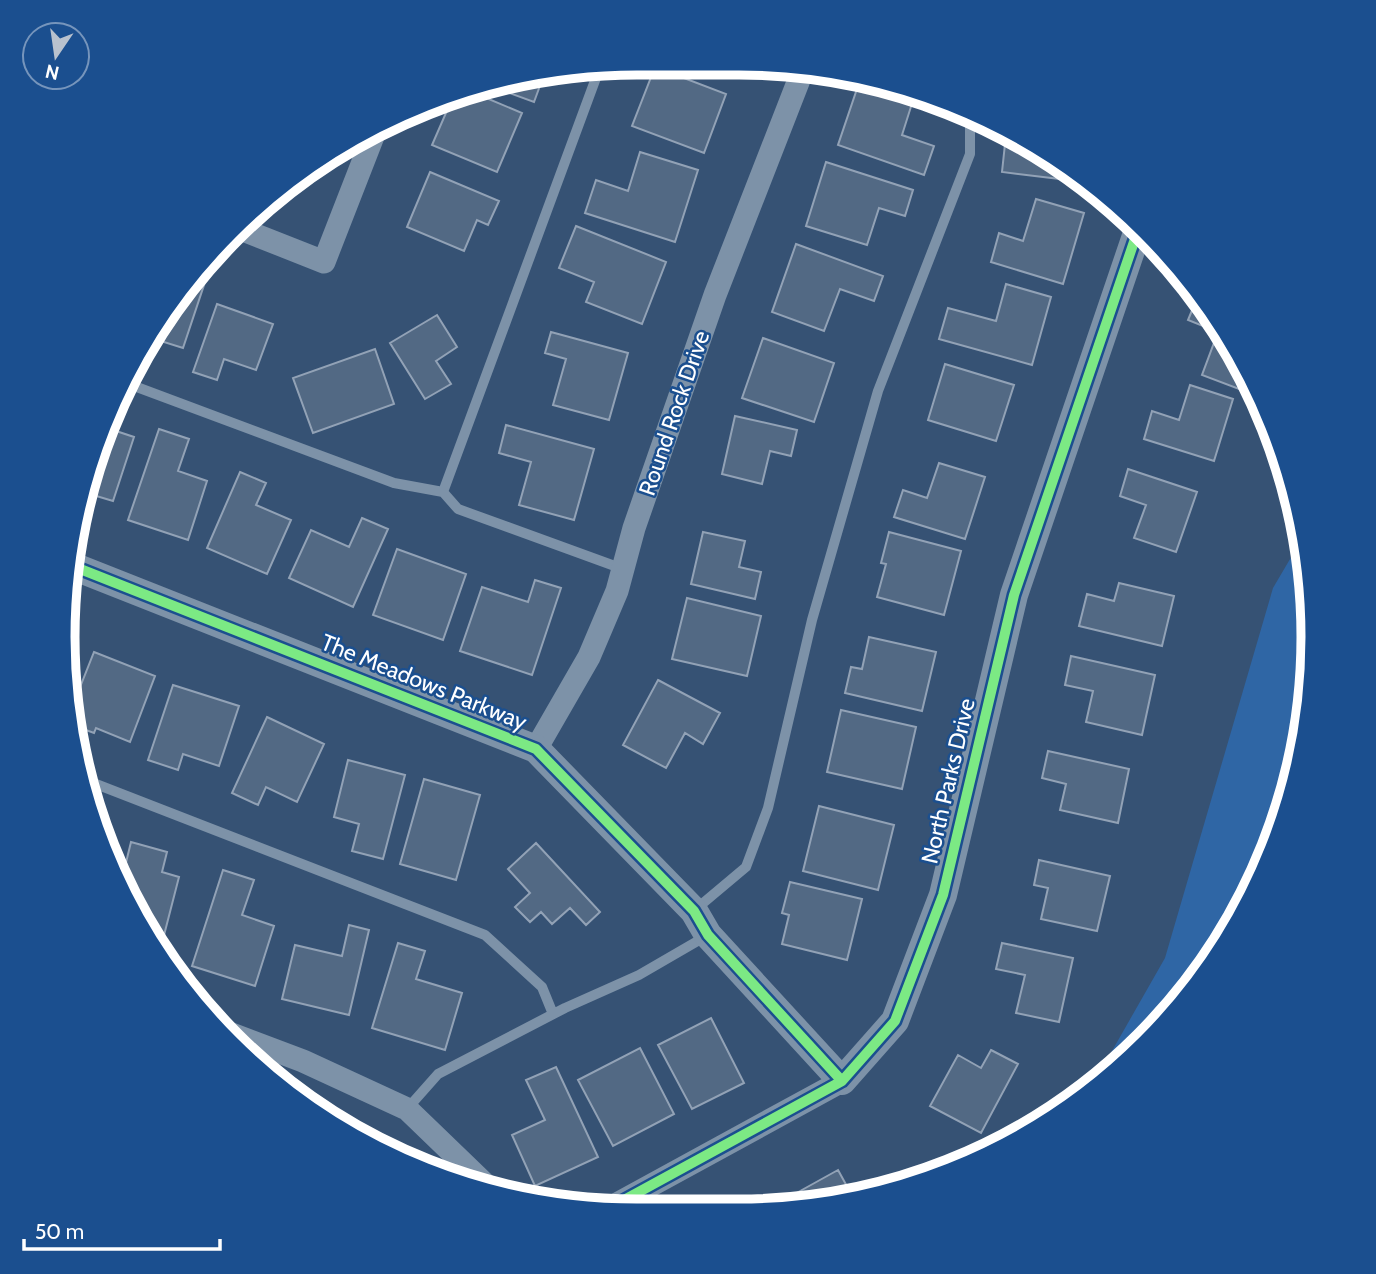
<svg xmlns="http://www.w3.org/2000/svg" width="1376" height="1274" font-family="Cabin,sans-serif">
<rect width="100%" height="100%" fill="#365274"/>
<path fill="#2f66a5" d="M1303 537 1313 637 1306 712 1239 914 1216 956 1145 1043 1085 1092 1096 1079 1165 958 1273 588Z"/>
<path fill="#526984" stroke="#92a2b6" stroke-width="2" d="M655 67 726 94 704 153 632 126Z
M545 72 534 102 490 86 525 74Z
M861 77 915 94 902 135 934 146 924 175 838 145Z
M472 92 522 113 497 172 432 145 452 99Z
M1005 144 1029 147 1030 145 1058 160 1085 182 1002 172Z
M640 152 698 170 675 242 585 213 596 180 628 191Z
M826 162 913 190 905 216 879 208 867 245 806 226Z
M430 172 499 201 488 225 477 220 464 251 407 227Z
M1036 199 1084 213 1063 284 991 262 999 233 1023 241Z
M576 226 666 262 642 324 586 302 594 282 559 268Z
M796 244 883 276 874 301 840 289 824 331 772 312Z
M196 272 207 276 183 348 151 338 150 336Z
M1006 284 1051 297 1032 365 939 339 948 308 996 321Z
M1198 296 1216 318 1251 383 1247 392 1202 375 1218 332 1188 320Z
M217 304 273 324 256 370 224 359 217 380 193 372Z
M437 315 457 347 436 361 451 384 425 399 390 343Z
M551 332 628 353 609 420 553 405 566 359 545 353Z
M763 338 834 363 814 422 742 398Z
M375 349 394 404 313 433 293 378Z
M945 364 1014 385 996 441 928 420Z
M1190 385 1233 399 1214 461 1144 439 1152 411 1179 420Z
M735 416 797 430 791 456 770 451 762 484 722 474Z
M506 425 594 449 574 520 519 505 531 462 499 453Z
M107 428 134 437 113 501 93 495 89 505 80 502 83 488Z
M159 429 189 439 178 471 207 481 188 540 128 520Z
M939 463 985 477 965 539 894 517 903 490 927 498Z
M1128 469 1197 492 1176 552 1134 538 1146 505 1120 496Z
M240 472 266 483 256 505 291 520 267 574 207 548Z
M362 518 388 529 353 607 289 578 311 530 349 547Z
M703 532 745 541 739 567 761 572 755 599 691 584Z
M889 532 961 551 944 615 877 597 886 564 881 563Z
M397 549 466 574 443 640 373 615Z
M535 580 561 588 532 675 460 651 482 587 528 602Z
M1119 583 1174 596 1162 646 1079 626 1087 594 1114 601Z
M687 598 761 616 747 676 672 659Z
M869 637 936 652 922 711 845 693 851 667 862 669Z
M94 652 155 676 130 742 96 728 94 733 72 725 71 710Z
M1071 656 1155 675 1142 735 1086 722 1093 691 1065 685Z
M658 680 720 713 703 744 685 733 666 768 623 745Z
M173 685 239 706 219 766 183 754 178 770 148 760Z
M841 710 916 727 902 789 827 772Z
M267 717 324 744 297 802 266 787 258 805 232 793Z
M1048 751 1129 769 1118 823 1060 810 1066 784 1042 778Z
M348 760 405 775 383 859 352 851 359 824 334 817Z
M424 779 480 795 456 880 400 864Z
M819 806 894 825 878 890 803 871Z
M131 842 167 852 162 872 179 877 162 943 151 940 121 883Z
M536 843 600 912 586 925 570 908 552 924 541 912 530 922 515 907 530 893 508 869Z
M1039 860 1110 876 1097 931 1041 919 1048 888 1034 885Z
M223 870 254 880 242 915 274 926 255 986 192 966Z
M790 882 862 899 847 960 782 944 789 915 782 913Z
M349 925 369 930 349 1015 282 999 295 945 342 956Z
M398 943 425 951 416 979 462 993 445 1050 372 1028Z
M1002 943 1073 958 1059 1022 1016 1013 1025 975 996 969Z
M711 1018 744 1083 692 1109 658 1045Z
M640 1048 674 1114 613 1146 578 1080Z
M991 1050 1018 1064 981 1133 930 1106 958 1055 981 1068Z
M556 1067 598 1157 535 1186 512 1135 545 1120 526 1080Z
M838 1170 854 1199 782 1201Z"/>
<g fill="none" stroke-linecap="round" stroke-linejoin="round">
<path stroke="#7d92a8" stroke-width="10" d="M126 383 394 483 443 492 600 67
M443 492 458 509 623 569
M83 779 485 935 542 987 553 1014
M696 909 746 867 768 808 812 620 878 391 970 154V113
M407 1109 438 1074 565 1008 639 975 708 935"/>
<path stroke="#7d92a8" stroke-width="23" d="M238 228 324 262 377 126
M536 749 589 657 617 591 634 528 715 295 802 72
M221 1030 303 1061 407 1109 491 1190
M615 1205 842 1081"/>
<path stroke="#7d92a8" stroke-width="28" d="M70 565 536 749 694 911 708 935 842 1081 895 1021 943 895 1014 595 1139 227"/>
<g stroke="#1b4f8f" stroke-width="15">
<path id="cycleway" d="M70 565 536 749 694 911 708 935 842 1081
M615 1205 842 1081 895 1021 943 895 1014 595 1139 227"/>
</g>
<use href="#cycleway" stroke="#7ce984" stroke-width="10"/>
</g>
<g text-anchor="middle" stroke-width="5" stroke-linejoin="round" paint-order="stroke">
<g font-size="23" fill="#fff" stroke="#1b4f8f">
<text transform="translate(674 413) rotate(-71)" y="8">Round Rock Drive</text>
<text transform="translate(424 682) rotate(22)" y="8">The Meadows Parkway</text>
<text transform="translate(948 781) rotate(-77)" y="8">North Parks Drive</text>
</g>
</g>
<path d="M0 0H1376V1274H0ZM637 75H739A562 562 0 0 1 1301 637V637A562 562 0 0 1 739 1199H637A562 562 0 0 1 75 637V637A562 562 0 0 1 637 75Z" fill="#1b4f8f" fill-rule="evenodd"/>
<path fill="none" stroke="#fff" stroke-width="9" d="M637 75H739A562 562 0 0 1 1301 637V637A562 562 0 0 1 739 1199H637A562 562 0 0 1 75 637V637A562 562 0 0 1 637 75Z"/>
<g transform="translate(56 56) rotate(193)"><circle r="33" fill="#1b4f8f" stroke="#7695bc" stroke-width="2"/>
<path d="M0-5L12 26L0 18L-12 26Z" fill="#b9c2ce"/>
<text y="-10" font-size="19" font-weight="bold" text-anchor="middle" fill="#ffffff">N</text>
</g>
<path d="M24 1239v10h196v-10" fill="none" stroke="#ffffff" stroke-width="3.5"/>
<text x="35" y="1239" font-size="21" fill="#ffffff" stroke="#1b4f8f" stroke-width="5" paint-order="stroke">50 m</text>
</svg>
